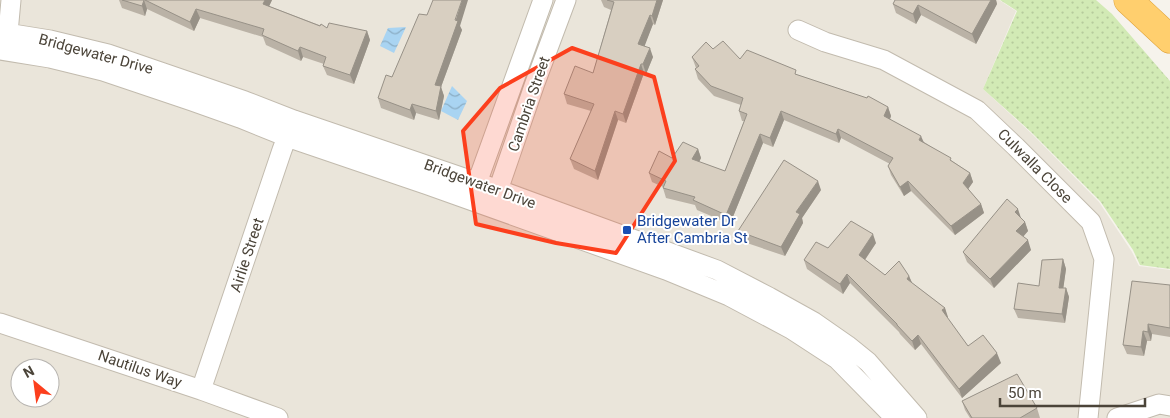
<svg xmlns="http://www.w3.org/2000/svg" width="1170" height="418" font-family="Roboto,sans-serif">
<defs>
<pattern id="green-dots" width="8" height="8" patternUnits="userSpaceOnUse" patternTransform="scale(1.25)"><rect width="8" height="8" fill="#d2eab5"/><path d="M2 2h.1M6 6h.1" fill="none" stroke="#b6ca9c" stroke-width="1.8" stroke-linecap="round"/></pattern>
<pattern id="water-waves" width="16" height="10" patternUnits="userSpaceOnUse" patternTransform="scale(1.25)"><rect width="16" height="10" fill="#a9d4f2"/><path d="M0 5q4-4 8 0t8 0" fill="none" stroke="#8caec5"/></pattern>
</defs>
<rect width="100%" height="100%" fill="#f6f3ec"/>
<path fill="#eae5da" fill-rule="evenodd" d="M0 0H999L1016 11 983 89 1033 135 1099 202 1132 252 1139 266 1170 270V418H0ZM20 368H50V398H20Z"/>
<path fill="url(#green-dots)" d="M1000 0H1096L1112 14 1170 81V269L1140 265 1133 250 1100 201 1031 132 983 89 1017 11Z"/>
<path fill="url(#water-waves)" d="M406 27 394 53 380 46 388 28Z
M452 86 467 101 458 120 441 111Z"/>
<g fill="none" stroke-linecap="round" stroke-linejoin="round">
<g stroke="#c2bbae" stroke-width="21">
<path id="minor" d="M798 30 825 42 884 60 977 110 1016 147 1091 222 1104 259 1088 418
M0 32 50 40 108 54 245 101 294 120 499 190 717 270 769 297 814 322 847 345 868 362 917 418
M7 44 11 0
M0 50 50 58 103 71 192 101 240 118 287 137 428 185 666 270 729 296 791 329 837 359 895 418
M473 194 543 0
M494 202 535 83 566 0
M0 323 201 390 278 418
M201 390 282 150 291 126
M1117 418 1159 404 1170 406"/>
</g>
<g stroke="#e0a43c" stroke-width="29">
<path id="highway" d="M1128 0 1170 39"/>
</g>
<use href="#minor" stroke="#fff" stroke-width="19"/>
<use href="#highway" stroke="#ffcf6e" stroke-width="28"/>
</g>
<path fill="#bab2a6" d="M119 0H272L269 6 327 28 367 31 370 40 354 84 327 75 323 66 324 64 303 57 301 61 266 45 263 37 200 18 194 31 147 9 145 16 122 8Z
M601 0H663L655 25 653 24 644 46 653 57 646 74 644 73 626 123 618 120 598 180 574 169 570 159 591 111 567 104 564 94 593 73 611 10 604 7Z
M895 0H996L997 4 976 44 921 15 916 24 896 13 893 4Z
M427 15 460 26 462 30 441 87 444 96 439 120 416 113 414 120 381 108 378 98 392 77Z
M713 49 740 59 798 75 888 107 891 116 890 119 970 173 973 182 968 189 981 204 984 213 955 235 911 191 904 196 891 175 888 166 890 164 841 138 839 143 784 120 773 147 763 143 730 224 697 210 695 205 666 198 663 188V187L652 182 649 173 672 158 698 149 701 158 699 162 725 171 744 121H742L739 111 741 105 714 96 698 79 695 69 696 68 692 57Z
M821 190 802 218 803 223 785 256 741 241 738 231Z
M1021 218 1025 222 1028 231 1023 237 1031 250 994 288 967 262 963 252Z
M876 243 865 260 885 275 909 276 912 283 945 308 947 318 968 346 1001 363 962 398 921 344 915 350 900 334 899 332 850 283 843 294 807 269 804 260 828 248Z
M1063 259 1066 269 1063 288H1066L1069 297 1065 323 1018 318 1014 309 1039 286Z
M1170 285V337L1152 334 1151 341H1147L1144 356 1127 354 1123 345Z
M962 401 1037 408 1040 418H970L965 410Z"/>
<path fill="#979187" d="M144 0 147 9 145 16 142 6Z
M265 0H272L266 13 263 4Z
M462 0H468L460 26 462 30 441 87 444 96 439 120 436 111 435 85Z
M657 0H663L655 25 652 16Z
M991 0H996L997 4 976 44 972 34Z
M918 5 921 15 916 24 913 14Z
M196 9 200 18 194 31 190 22Z
M650 15 653 24 642 53 638 44Z
M367 31 370 40 354 84 350 75Z
M300 47 303 57 301 61 298 51Z
M650 48 653 57 646 74 643 64Z
M641 64 644 73 626 123 623 114Z
M412 104 416 113 414 120 410 110Z
M888 107 891 116 888 125 884 116Z
M615 111 618 120 598 180 595 171Z
M781 111 784 120 773 147 770 138Z
M838 129 841 138 839 143 836 134Z
M760 134 763 143 730 224 726 215Z
M921 136 925 145 919 140Z
M698 149 701 158 696 168 692 159Z
M970 173 973 182 966 192 963 183Z
M818 181 821 190 802 218 803 223 785 256 781 247 796 212Z
M908 181 911 191 904 196 900 187Z
M981 204 984 213 955 235 951 226Z
M1018 209 1021 218 1015 212Z
M1025 222 1028 231 1020 240 1016 231Z
M873 234 876 243 862 264 859 255Z
M1028 240 1031 250 994 288 990 279Z
M1063 259 1066 269 1062 298 1059 288Z
M847 274 850 283 843 294 840 284Z
M909 276 913 285 907 279Z
M1066 288 1069 297 1065 323 1062 314Z
M945 308 948 317 946 319 942 310Z
M1148 324 1152 334 1151 341 1148 332Z
M1143 331 1147 341 1144 356 1141 347Z
M918 335 921 344 915 350 912 341Z
M997 353 1001 363 962 398 959 389Z"/>
<path fill="#d8cfc1" stroke="#979187" d="M122 0H144L142 6Z
M145 0H265L263 4 320 26 321 24 327 28 329 23 367 31 350 75 323 66 326 57 300 47 298 51 262 35 264 29 196 9 190 22Z
M433 0H462L455 20 458 21 435 85 441 86 436 111 412 104 410 110 378 98 386 75 392 77 419 14 427 15Z
M607 0H657L652 16 650 15 638 44 650 48 643 64H641L623 114 615 111 595 171 570 159 594 104 564 94 575 66 593 73 614 2Z
M895 0H991L972 34 918 5 913 14 893 4Z
M723 41 740 59 747 50 796 70 795 74 867 98 868 96 888 107 884 116 921 136 919 140 951 158 950 160 970 173 963 183 981 204 951 226 908 181 900 187 888 166 893 158 838 129 836 134 781 111 770 138 760 134 726 215 693 200 695 197 663 188 666 181 649 173 659 151 672 158 683 142 698 149 692 159 725 171 747 114 739 111 743 98 711 86 695 69 699 66 692 57 706 42 713 49Z
M784 160 818 181 796 212 800 214 781 247 738 231Z
M1007 199 1018 209 1015 212 1025 222 1016 231 1028 240 990 279 963 252Z
M851 221 873 234 859 255 885 275 899 261 909 276 907 279 945 308 942 310 968 346 983 335 997 353 959 389 918 335 912 341 897 325V324L847 274 840 284 804 260 816 242 828 248Z
M1063 259 1059 288H1066L1062 314 1014 309 1018 283 1039 286 1042 260Z
M1132 281 1170 285V328L1148 324V332L1143 331 1141 347 1123 345Z
M1017 374 1037 408 1020 418H972L962 401Z"/>
<path fill="#fc3f1d" fill-opacity="0.2" stroke="#fc3f1d" stroke-width="4" stroke-linejoin="round" d="M572 48 654 77 675 161 616 253 556 243 476 224 463 131 500 88Z"/>
<rect fill="#1a4fb4" stroke="#fff" stroke-width="2" x="622" y="225" width="10" height="10" rx="2.5"/>
<g text-anchor="middle" stroke-width="4" stroke-linejoin="round" paint-order="stroke">
<g font-size="15" fill="#4b4439" stroke="#fff">
<text transform="translate(96 54) rotate(15)" y="5">Bridgewater Drive</text>
<text transform="translate(529 104) rotate(-71)" y="5">Cambria Street</text>
<text transform="translate(1035 166) rotate(45)" y="5">Culwalla Close</text>
<text transform="translate(480 184) rotate(20)" y="5">Bridgewater Drive</text>
<text transform="translate(247 255) rotate(-72)" y="5">Airlie Street</text>
<text transform="translate(140 369) rotate(19)" y="5">Nautilus Way</text>
</g>
<g font-size="15" fill="#164399" stroke="#fff" text-anchor="start">
<text x="637" y="226">Bridgewater Dr<tspan x="637" dy="17">After Cambria St</tspan></text>
</g>
</g>
<g transform="translate(35 383) rotate(331)"><circle r="24" fill="#ffffff" stroke="#b7b4b0"/>
<path d="M0-4L9 19L0 12L-9 19Z" fill="#fc3f1d"/>
<text y="-8" font-size="14" font-weight="bold" text-anchor="middle" fill="#4b4439">N</text>
</g>
<path d="M1000 398v8h145v-8" fill="none" stroke="#4b4439" stroke-width="2.5"/>
<text x="1008" y="398" font-size="15" fill="#4b4439" stroke="#ffffff" stroke-width="4" paint-order="stroke">50 m</text>
</svg>
